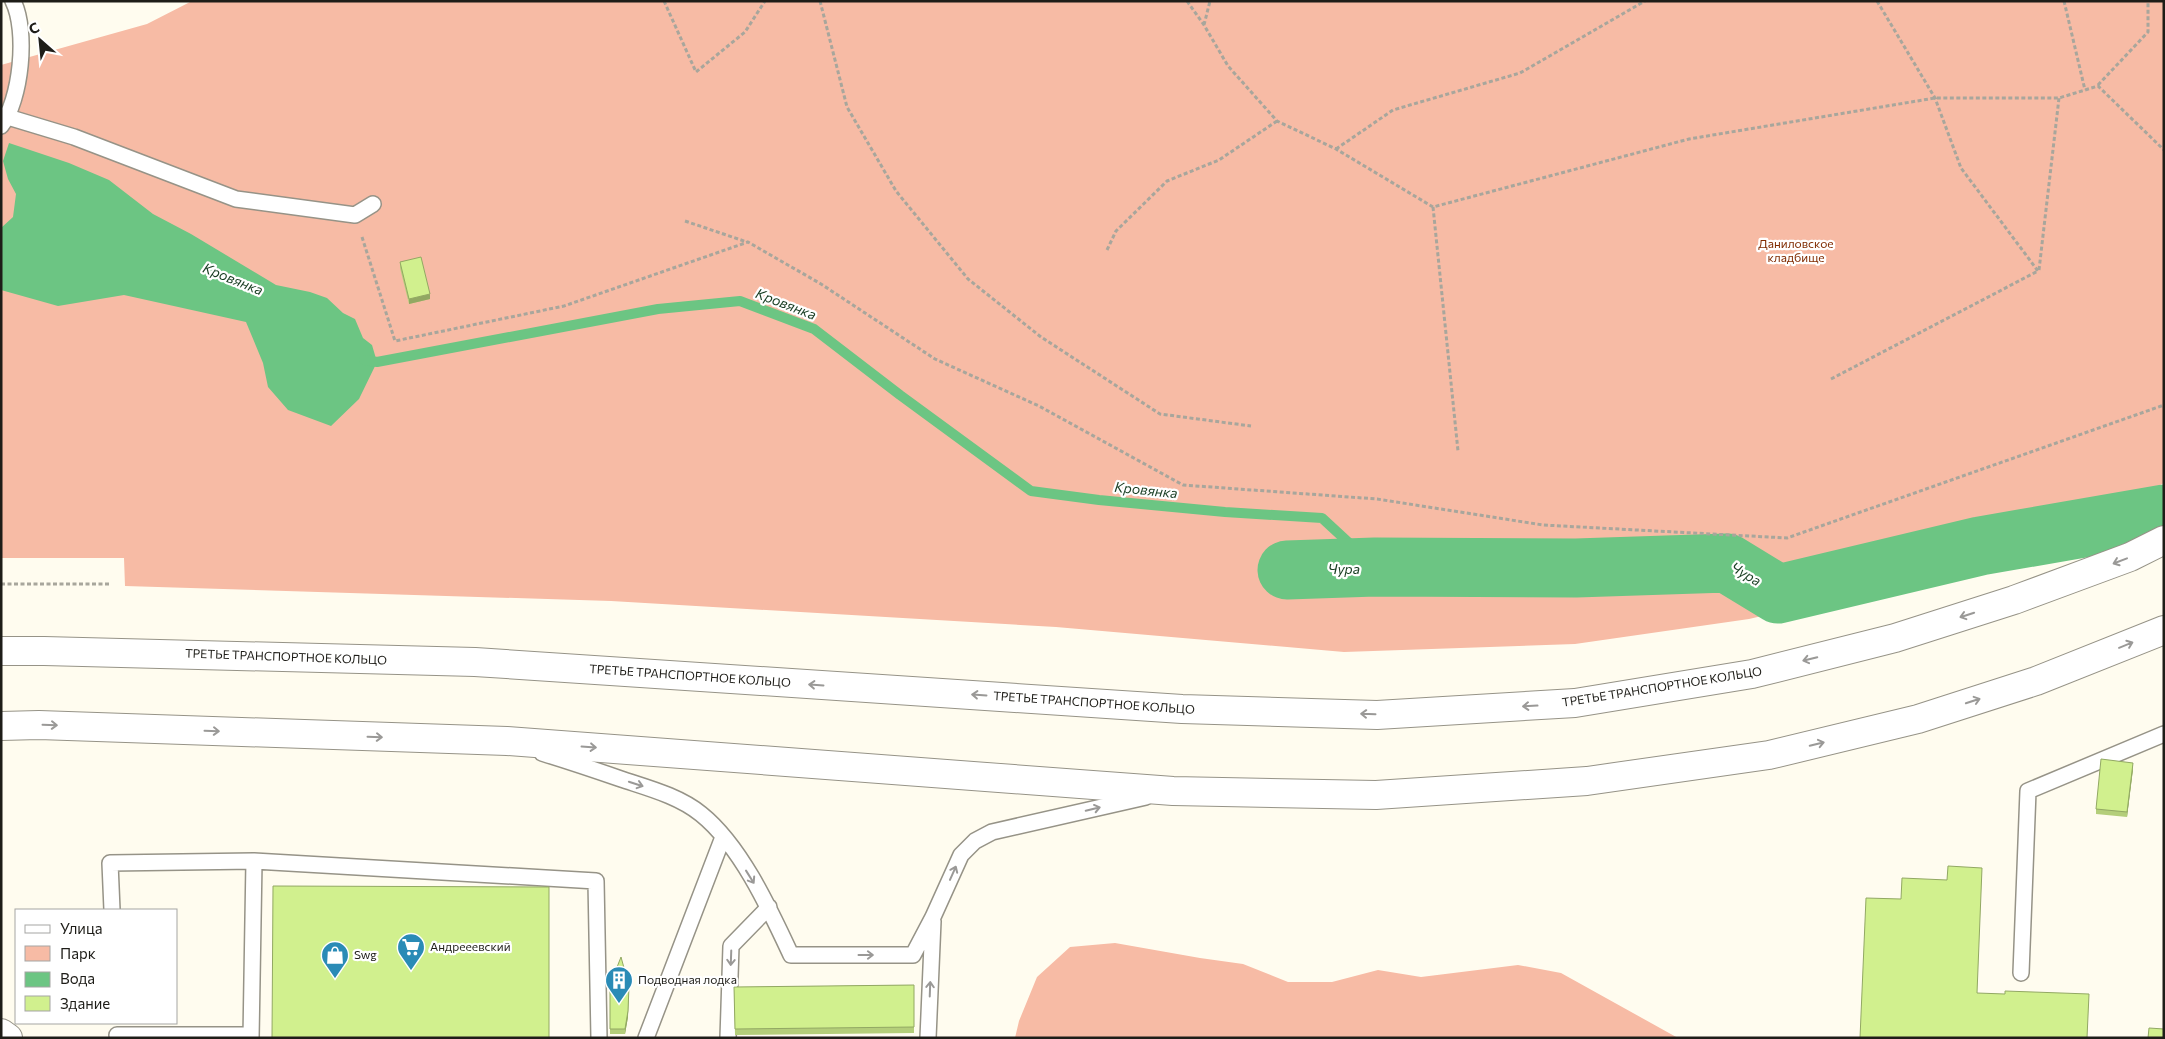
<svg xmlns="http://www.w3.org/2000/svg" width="2165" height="1039" font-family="Commissioner,sans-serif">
<rect width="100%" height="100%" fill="#fffcef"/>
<path fill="#f7bba5" d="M192 1H2164V483L2138 497 1917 580 1749 619 1575 644 1344 652 1056 627 611 601 125 586 124 558H1V65L147 24Z
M1115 943 1200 958 1243 964 1288 982H1332L1378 970 1421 977 1518 965 1561 973 1678 1038H1015L1019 1021 1037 977 1070 947Z"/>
<path fill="#6cc583" d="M9 143 69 163 109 180 153 214 191 234 276 285 310 292 327 298 343 313 355 319 363 338 372 345 377 362 359 399 331 426 288 410 268 387 263 363 246 322 124 295 58 306 1 290V228L13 217 16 194 8 179 3 161Z"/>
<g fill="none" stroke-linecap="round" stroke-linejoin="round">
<path stroke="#6cc583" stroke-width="10" d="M364 360 377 362 658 309 740 301 814 329 900 395 1031 491 1099 500 1225 512 1322 518 1375 567"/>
<path stroke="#6cc583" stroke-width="59" d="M1287 570 1375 567 1576 568 1727 563 1778 594 1980 546 2164 514"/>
<g stroke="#969387" stroke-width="18">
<path id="lane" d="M1 115 74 137 236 199 355 215 373 204
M1 126C21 100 28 31 13 1
M542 753C568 761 595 770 621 779 648 788 679 796 701 814 741 846 770 910 791 955H913L933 917 961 855 975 841 992 832 1146 797
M112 910 110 863 254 861 596 881 599 1038
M2021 973 2028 791 2164 734
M117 1035H250
M251 1038 254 861
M646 1038 723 837
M728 1038 731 946 769 907
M928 1038 933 921"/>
</g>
<g stroke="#969387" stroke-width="30">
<path id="street" d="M1 1033 8 1038"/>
</g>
<g stroke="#969387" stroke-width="30">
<path id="primary" d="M1 651H44L475 662 1182 709 1377 715 1575 703 1752 674 1895 638 2014 600 2130 557 2164 540
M1 726 39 725 507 741 1173 791 1376 795 1587 781 1769 755 1918 719 2036 681 2164 630"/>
</g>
<path stroke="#a8a69c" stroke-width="3" stroke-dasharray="4 2.5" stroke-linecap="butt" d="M664 1 696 72 745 32 765 1
M820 1 847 107 896 191 968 279 1041 337 1160 414 1251 426
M1187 1 1204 25 1228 66 1277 121 1336 149 1433 207 1689 139 1935 98H2059L2098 86 2164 150
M1877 1 1935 98 1961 168 2038 271
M2064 1 2085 90
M1204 25 1210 1
M2098 85 2148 32V1
M1336 149 1393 110 1520 73 1645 1
M1433 207 1458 451
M685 221 747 242
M362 237 395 341 564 306 748 242 821 284 935 359 1039 406 1183 485 1377 499 1543 525 1787 538 2164 405
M1107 250 1116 231 1167 181 1219 160 1277 121
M2039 270 2059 98
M1831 379 2038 271
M1 584H110"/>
<use href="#lane" stroke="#fff" stroke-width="15"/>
<use href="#street" stroke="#fff" stroke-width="28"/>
<use href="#primary" stroke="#fff" stroke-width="28"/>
</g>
<path fill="#b4ce7a" d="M400 262 430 299 409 304 400 268Z
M2133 769 2127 817 2096 814V809Z
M610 985 628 1017 625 1034H610Z
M914 985V1033L735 1035 734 987Z"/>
<path fill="#92a863" d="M430 294V299L409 304V299Z
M2133 763V769L2127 817V812Z
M629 986 628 1017 625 1034V1029Z"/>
<path fill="#d1f08e" stroke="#92a863" d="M421 257 430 294 409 299 400 262Z
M2101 759 2133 763 2127 812 2096 809Z
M1948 866 1982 868 1977 993 2005 994V991L2089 994 2087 1038H1860L1866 898 1901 899 1902 878 1947 880Z
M273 886 549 887V1038H272Z
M621 957 629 986 628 1011 625 1029H610V985Z
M914 985V1027L735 1029 734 987Z
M2149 1028 2164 1029V1038H2148Z"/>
<defs><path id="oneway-shaft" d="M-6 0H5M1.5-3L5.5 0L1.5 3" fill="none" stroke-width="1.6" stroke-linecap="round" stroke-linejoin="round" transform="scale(1.25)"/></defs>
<g stroke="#9a9997">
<use href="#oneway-shaft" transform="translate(2120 561) rotate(159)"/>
<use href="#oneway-shaft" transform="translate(1967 615) rotate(162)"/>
<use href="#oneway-shaft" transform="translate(2126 645) rotate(-22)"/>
<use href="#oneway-shaft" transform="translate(1810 659) rotate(166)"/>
<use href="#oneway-shaft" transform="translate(816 685) rotate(-176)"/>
<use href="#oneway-shaft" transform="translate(979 695) rotate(-176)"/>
<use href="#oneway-shaft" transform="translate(1973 701) rotate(-18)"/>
<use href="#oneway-shaft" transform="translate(1530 706) rotate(177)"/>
<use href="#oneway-shaft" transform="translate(1368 714) rotate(-178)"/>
<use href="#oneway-shaft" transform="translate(50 725) rotate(2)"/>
<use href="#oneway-shaft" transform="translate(212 731) rotate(2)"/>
<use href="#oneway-shaft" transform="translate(375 737) rotate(2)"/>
<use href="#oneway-shaft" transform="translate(1817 744) rotate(-14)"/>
<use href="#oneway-shaft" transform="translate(589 747) rotate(4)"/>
<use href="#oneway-shaft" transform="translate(636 784) rotate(18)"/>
<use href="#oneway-shaft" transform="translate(1093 809) rotate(-13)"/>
<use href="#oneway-shaft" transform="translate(953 873) rotate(-66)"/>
<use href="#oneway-shaft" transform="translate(750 877) rotate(58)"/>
<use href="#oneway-shaft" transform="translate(866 955)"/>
<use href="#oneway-shaft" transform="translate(731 958) rotate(92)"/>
<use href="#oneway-shaft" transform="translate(930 989) rotate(-88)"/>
</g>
<defs>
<g id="supermarket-pin" transform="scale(1.4375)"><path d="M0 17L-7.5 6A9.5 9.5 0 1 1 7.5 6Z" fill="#2a8bb6" stroke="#fff"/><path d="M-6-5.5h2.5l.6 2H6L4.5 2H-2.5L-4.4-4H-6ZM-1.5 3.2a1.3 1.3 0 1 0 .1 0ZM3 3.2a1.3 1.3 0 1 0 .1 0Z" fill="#fff"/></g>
<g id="shop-pin" transform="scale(1.4375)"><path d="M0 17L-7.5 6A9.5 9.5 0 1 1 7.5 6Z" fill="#2a8bb6" stroke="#fff"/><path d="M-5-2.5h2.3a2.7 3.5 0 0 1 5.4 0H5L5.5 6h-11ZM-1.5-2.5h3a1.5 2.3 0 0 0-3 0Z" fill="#fff"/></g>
<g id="building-pin" transform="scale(1.4375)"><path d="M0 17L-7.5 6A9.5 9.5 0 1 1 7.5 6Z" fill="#2a8bb6" stroke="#fff"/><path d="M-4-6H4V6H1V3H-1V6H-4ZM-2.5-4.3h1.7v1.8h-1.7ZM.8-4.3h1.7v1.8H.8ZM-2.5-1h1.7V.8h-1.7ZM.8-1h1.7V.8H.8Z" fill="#fff"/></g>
</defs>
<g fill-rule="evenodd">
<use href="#supermarket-pin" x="411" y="947"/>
<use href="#shop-pin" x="335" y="955"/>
<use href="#building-pin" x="619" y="980"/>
</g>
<g text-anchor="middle" stroke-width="4.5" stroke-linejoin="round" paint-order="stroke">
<g font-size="12" fill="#802b00" stroke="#fff">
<text x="1796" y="248">Даниловское<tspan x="1796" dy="14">кладбище</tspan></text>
</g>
<g font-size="12" fill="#1e1d18" stroke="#fff">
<text transform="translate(286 657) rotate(2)" y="4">ТРЕТЬЕ ТРАНСПОРТНОЕ КОЛЬЦО</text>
<text transform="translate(690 676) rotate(4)" y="4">ТРЕТЬЕ ТРАНСПОРТНОЕ КОЛЬЦО</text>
<text transform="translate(1662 687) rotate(-9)" y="4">ТРЕТЬЕ ТРАНСПОРТНОЕ КОЛЬЦО</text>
<text transform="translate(1094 703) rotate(4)" y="4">ТРЕТЬЕ ТРАНСПОРТНОЕ КОЛЬЦО</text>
</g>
<g font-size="12" fill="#1e1d18" stroke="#fff" text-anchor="start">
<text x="430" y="951">Андрееевский</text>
<text x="354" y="959">Swg</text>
<text x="638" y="984">Подводная лодка</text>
</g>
<g font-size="14" font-style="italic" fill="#183d22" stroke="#fff">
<text transform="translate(233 279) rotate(22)" y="5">Кровянка</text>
<text transform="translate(786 304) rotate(21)" y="5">Кровянка</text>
<text transform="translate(1146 490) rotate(6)" y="5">Кровянка</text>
<text x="1344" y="574">Чура</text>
<text transform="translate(1746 574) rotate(31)" y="5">Чура</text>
</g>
</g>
<rect width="2165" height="1039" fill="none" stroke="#1e1d18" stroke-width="5"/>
<rect x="15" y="909" width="162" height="115" fill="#ffffff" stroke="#a5a5a3"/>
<rect x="25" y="925" width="25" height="8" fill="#ffffff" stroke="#a5a5a3"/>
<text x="60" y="934" font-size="15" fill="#1e1d18">Улица</text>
<rect x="25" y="946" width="25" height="15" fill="#f7bba5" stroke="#a5a5a3"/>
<text x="60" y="959" font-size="15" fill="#1e1d18">Парк</text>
<rect x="25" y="972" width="25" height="15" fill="#6cc583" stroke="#a5a5a3"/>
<text x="60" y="984" font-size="15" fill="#1e1d18">Вода</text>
<rect x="25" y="996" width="25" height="15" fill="#d1f08e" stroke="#a5a5a3"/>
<text x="60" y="1009" font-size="15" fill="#1e1d18">Здание</text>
<g transform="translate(40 40) rotate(333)" stroke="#ffffff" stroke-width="4" paint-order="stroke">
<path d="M0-4L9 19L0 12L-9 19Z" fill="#1e1d18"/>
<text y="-8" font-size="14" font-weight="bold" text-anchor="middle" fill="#1e1d18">С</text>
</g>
</svg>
